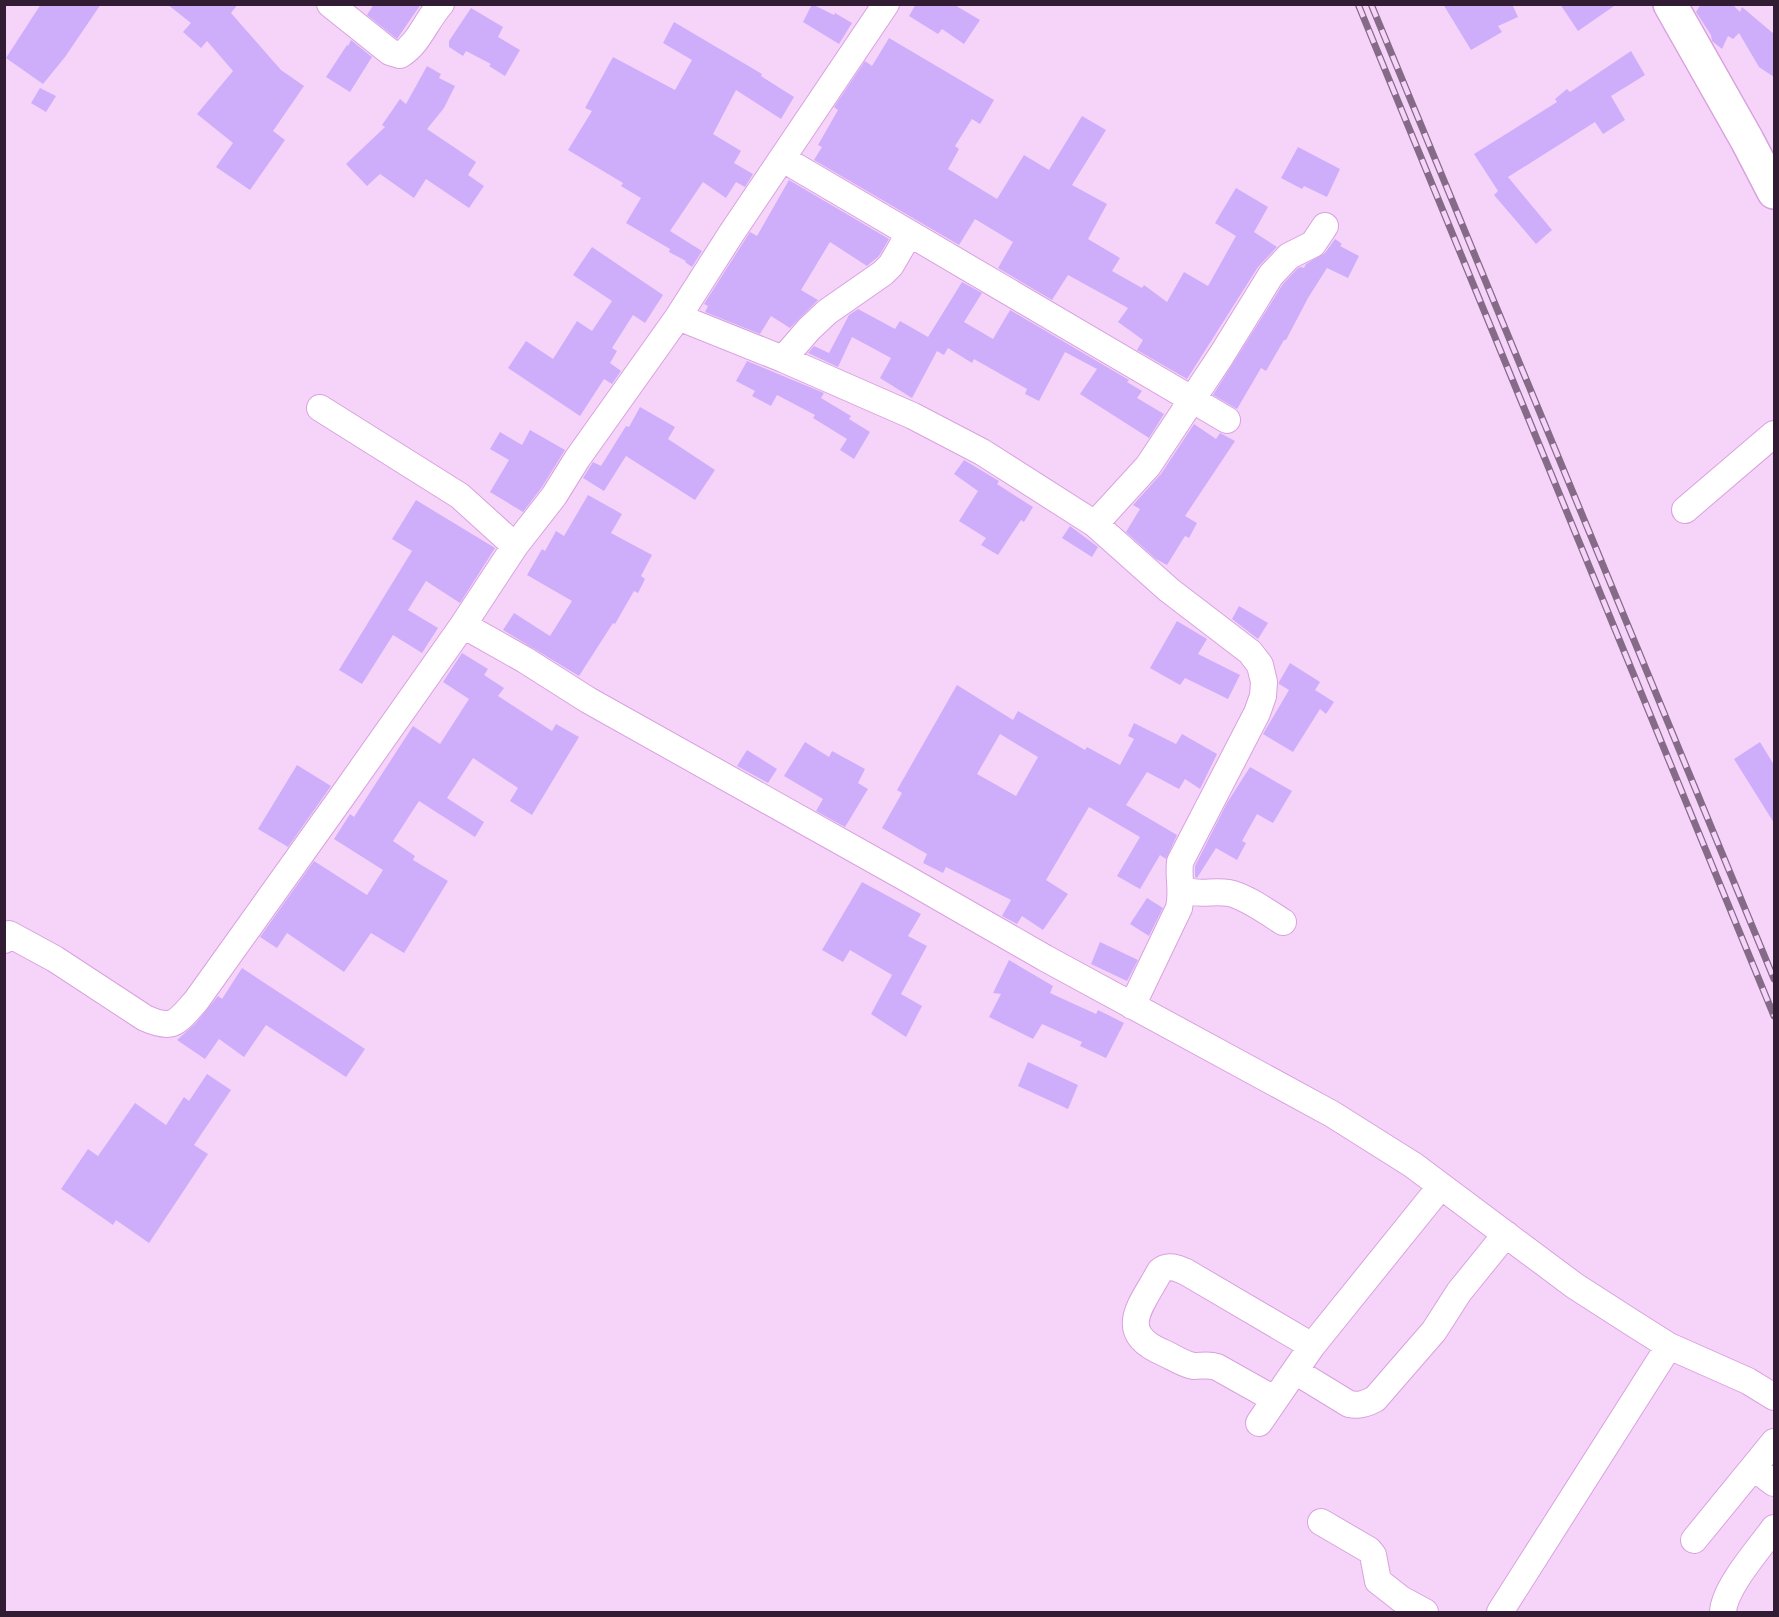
<svg xmlns="http://www.w3.org/2000/svg" width="1779" height="1617" font-family="'Titillium Web',sans-serif">
<rect width="100%" height="100%" fill="#f6d4fa"/>
<path fill="#ceadfb" fill-rule="evenodd" d="M41 4H101L65 57 43 84 6 58Z
M167 4H238L231 13 281 70 304 86 273 131 285 140 250 190 216 167 233 143 197 114 233 71 207 41 201 48 183 32 191 23Z
M374 4H421L397 39 367 15Z
M812 4 834 15 835 13 852 23 839 44 803 22Z
M916 4H953L980 20 964 44 942 29 938 34 909 16Z
M1443 4H1512L1518 17 1498 26 1502 32 1471 50Z
M1560 4H1617L1578 31Z
M1701 4H1732L1740 12 1742 7 1774 34V77L1759 67 1739 33 1733 39 1728 36 1722 49 1712 41 1711 35 1696 12Z
M471 8 503 27 498 37 520 50 505 76 489 66 491 64 466 51 463 56 449 47V41Z
M674 22 762 74 761 76 794 97 781 119 736 90 713 134 741 151 734 163 753 174 745 187 736 182 726 198 703 182 670 231 702 251 692 267 685 262 686 261 669 252 670 249 626 223 641 198 621 186 623 183 568 150 592 111 585 108 613 57 675 90 692 60 663 43Z
M889 38 994 100 980 124 972 119 955 146 959 149 948 169 997 199 1024 155 1049 170 1082 116 1106 130 1072 185 1107 204 1088 239 1120 258 1112 271 1142 288 1144 285 1167 302 1184 272 1208 286 1236 236 1215 223 1236 188 1268 207 1254 232 1277 247 1258 267 1187 379 1137 350 1143 340 1118 322 1128 308 1068 275 1052 300 998 268 1013 242 975 219 959 245 814 160 822 147 818 145 838 110 834 107 865 61 872 66Z
M351 40 372 57 350 92 326 77 347 45 348 46Z
M1631 51 1645 75 1611 96 1625 120 1603 134 1595 122 1508 177 1552 230 1536 244 1494 195 1498 191 1474 154 1557 102 1555 99 1567 89 1570 92Z
M427 66 441 74 439 78 455 86 444 108 427 129 476 162 468 175 484 186 469 208 426 179 414 198 380 174 367 186 346 164 385 127 382 125 400 99 406 104Z
M40 88 56 96 46 112 31 103Z
M1298 147 1340 169 1327 197 1304 186 1302 189 1281 178Z
M789 180 889 239 879 256 867 266 830 242 801 290 818 300 790 328 771 316 760 334 705 312 708 306 704 304 750 232 757 236Z
M1335 239 1342 244 1340 246 1359 256 1348 278 1327 268 1308 298 1286 340H1284L1266 371 1261 368 1237 409 1213 395 1283 284 1298 268 1301 267 1304 268 1306 264 1325 253Z
M592 247 663 295 645 323 633 315 612 348 617 351 610 363 621 371 612 384 604 379 580 416 508 368 526 341 553 359 577 321 592 331 612 301 573 275Z
M962 282 982 293 964 322 993 339 1010 310 1129 380 1127 382 1142 391 1137 398 1164 414 1149 438 1080 394 1097 369 1065 352 1039 401 1025 394 1027 389 974 359 972 363 948 348 944 355 937 351 912 398 880 378 891 358 852 337 838 367 808 353 814 346 829 353 849 315 858 309 895 329 900 321 928 337Z
M747 361 824 393 821 398 851 416 849 419 870 432 854 459 840 450 847 439 813 418 815 415 777 395 771 406 752 396 755 391 736 381Z
M640 407 675 427 668 439 715 470 695 500 626 456 604 491 583 478 593 462 601 466 626 426 629 427Z
M1194 424 1216 439 1220 433 1235 441 1185 516 1197 523 1189 538 1185 536 1167 565 1156 559 1126 532 1140 509 1133 505 1161 474Z
M530 430 565 450 542 487 523 512 490 492 509 460 490 449 500 432 522 445Z
M964 460 999 481 997 484 1033 507 1024 522 1021 520 998 555 981 545 986 538 959 521 978 491 954 474Z
M588 495 622 514 611 533 652 555 641 576 645 579 638 593 634 591 615 624 613 623 579 676 503 630 514 613 550 636 572 601 527 575 542 549 545 551 556 531 564 536Z
M416 500 495 548 460 603 426 581 408 610 438 628 422 653 393 635 362 684 339 670 412 551 392 539Z
M1070 526 1098 547 1092 557 1062 538Z
M1239 606 1268 623 1258 639 1232 619Z
M1177 621 1207 639 1198 654 1240 675 1228 699 1185 678 1180 685 1150 668Z
M462 653 488 669 484 675 504 688 498 696 552 731 556 724 579 737 532 815 510 801 518 788 473 758 447 798 484 822 475 837 419 801 393 841 415 856 413 860 448 881 404 953 371 933 344 972 287 933 277 948 260 937 314 861 367 895 383 870 334 839 350 814 354 817 413 726 440 744 469 699 443 682Z
M1290 663 1320 682 1315 690 1334 702 1326 714 1320 709 1293 752 1263 734 1289 690 1279 684V682Z
M957 685 1013 720 1018 711 1085 750 1087 747 1120 765 1134 739 1128 736 1134 723 1176 744 1182 734 1217 754 1200 789 1185 779 1179 789 1147 772 1126 805 1177 835 1166 859 1160 855 1140 889 1117 876 1140 837 1089 807 1046 880 1068 894 1043 930 1022 916 1017 924 1002 916 1011 900 946 867 943 873 923 863 927 854 882 828 902 793 897 790ZM1000 734 1038 757 1016 796 977 774Z
M805 742 829 757 832 751 865 769 858 783 868 789 845 827 816 811 823 799 784 776Z
M1760 742 1774 765V823L1734 759Z
M747 750 777 769 768 783 737 766Z
M297 765 331 786 288 847 258 829Z
M1250 767 1292 791 1273 823 1257 814 1242 841 1246 843 1237 860 1216 848 1197 878 1195 877V866L1227 803Z
M862 882 921 914 908 936 927 946 901 994 922 1006 906 1037 871 1014 892 975 850 950 843 962 822 950Z
M1147 898 1163 908 1149 936 1130 924Z
M1100 942 1138 960 1127 981 1091 964Z
M1009 960 1053 986 1050 993 1096 1014 1098 1010 1124 1023 1106 1058 1080 1046 1082 1042 1042 1024 1033 1039 989 1017 1001 994 993 993Z
M242 968 365 1049 346 1077 266 1025 244 1057 219 1039 205 1059 177 1040 195 1024 218 996 222 999Z
M1028 1062 1078 1085 1068 1109 1018 1086Z
M207 1074 231 1090 194 1145 208 1154 149 1243 116 1220 113 1225 61 1189 88 1149 98 1156 135 1103 166 1125 184 1097 189 1101Z"/>
<g fill="none" stroke-linecap="round" stroke-linejoin="round">
<g stroke="#d9a1df" stroke-width="28">
<path id="minor" d="M330 4 390 52 400 55C419 44 426 20 441 4
M783 159 1227 420
M678 317 783 359 913 416 982 452 1095 524 1169 590 1250 652 1260 665 1264 682 1263 696 1257 713 1180 862C1178 880 1183 889 1179 908L1132 1006
M783 359 809 329 827 312 883 273 891 265 909 234
M320 408 460 496 515 546
M1685 510 1774 434
M1095 524 1148 466 1221 356 1271 275 1289 256 1313 244 1325 226
M463 625 525 660 588 700 904 877 1045 958 1332 1114 1413 1165 1575 1286 1631 1322 1669 1346 1748 1381 1774 1397
M1182 890C1201 896 1212 890 1229 893 1245 896 1269 913 1283 922
M4 940 9 934 55 959 145 1018C174 1031 177 1022 196 1001L341 798 463 625 515 546 554 496 577 459 678 317 731 234 886 4
M1295 1371 1349 1404C1359 1406 1365 1404 1375 1399L1434 1331 1459 1292 1506 1234
M1274 1399 1217 1367C1208 1364 1203 1366 1194 1366 1185 1365 1173 1357 1164 1353 1114 1332 1142 1305 1160 1271 1168 1264 1177 1268 1186 1272L1312 1346
M1259 1423 1312 1346 1441 1186
M1754 1468 1774 1483
M1321 1522 1369 1550 1373 1555 1378 1581 1401 1599 1425 1612
M1694 1540 1774 1442
M1500 1612 1669 1346
M1723 1612C1724 1588 1759 1549 1774 1528"/>
</g>
<g stroke="#d9a1df" stroke-width="36">
<path id="highway" d="M1670 4 1747 140 1774 192"/>
</g>
<use href="#minor" stroke="#fff" stroke-width="26"/>
<use href="#highway" stroke="#fff" stroke-width="33"/>
<g stroke="#866b89" stroke-width="7">
<path id="rail" d="M1358 4 1774 1016
M1371 4 1774 979"/>
</g>
<use href="#rail" stroke="#f6d4fa" stroke-width="4.5" stroke-dasharray="14" stroke-linecap="butt"/>
</g>
<rect width="1779" height="1617" fill="none" stroke="#311c34" stroke-width="12"/>
</svg>
